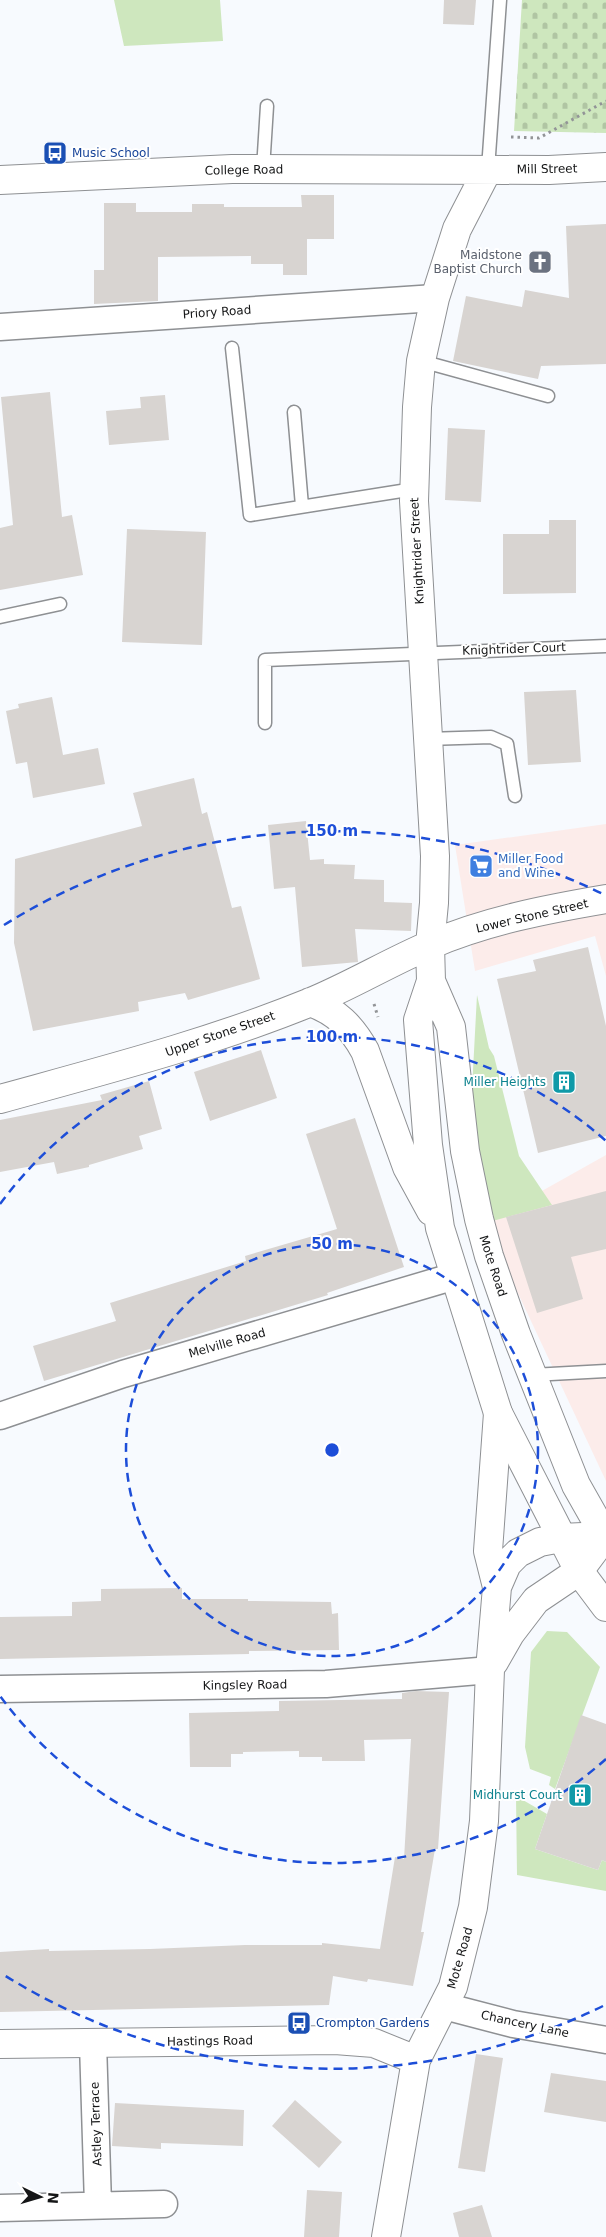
<svg xmlns="http://www.w3.org/2000/svg" width="606" height="2237" font-family="'DejaVu Sans',sans-serif">
<defs>
<pattern id="cemetery-stones" width="16" height="16" patternUnits="userSpaceOnUse" patternTransform="scale(1.25)"><rect width="16" height="16" fill="#cee7be"/><path d="M2 7V4a2 2 0 0 1 4 0v3zM10 15v-3a2 2 0 0 1 4 0v3z" fill="#b0c5a3"/></pattern>
</defs>
<rect width="100%" height="100%" fill="#f7fafe"/>
<path fill="#fcecea" d="M606 824V976L595 936 475 971 455 845Z
M606 1155V1481L485 1223Z"/>
<path fill="#cee7be" d="M114 0H220L223 41 124 46Z
M477 995 489 1048 494 1056 519 1156 552 1205 485 1223 470 1127Z
M547 1631 567 1632 600 1667 555 1789 549 1785 551 1777 530 1769 525 1747 531 1652Z
M516 1796 547 1814 535 1849 598 1870 602 1860 606 1862V1891L517 1875Z"/>
<path fill="url(#cemetery-stones)" d="M522 0H606V133L514 131Z"/>
<path fill="#d8d4d1" d="M444 0H476L474 25 443 24Z
M301 195H334V239H307V275H283V264H251V256L158 257V301L94 304V270H104V203H136V212H192V204H224V207H302Z
M606 224V364L541 366 538 379 453 361 466 296 522 307 525 290 569 298 566 226Z
M50 392 62 517 72 515 83 575 0 590V528L13 525 1 397Z
M165 395 169 440 109 445 106 411 141 408 140 397Z
M448 428 485 430 481 502 445 500Z
M549 520H576V593L503 594V534H549Z
M127 529 206 532 202 645 122 642Z
M576 690 581 762 528 765 524 692Z
M52 697 63 755 98 748 105 784 33 798 27 762 16 764 6 711 19 708 18 704Z
M194 778 202 814 207 812 232 908 241 906 260 979 188 1000 185 993 138 1002 139 1011 33 1031 14 943 15 859 142 826 133 793Z
M306 821 310 860 324 859V864L355 865 354 879 384 880V902L412 903 411 931 355 929 358 962 302 967 295 887 274 889 268 825Z
M588 947 606 1026V1136L538 1153 497 979 536 971 533 960Z
M261 1050 277 1098 210 1121 194 1072Z
M149 1081 162 1129 139 1136 143 1149 89 1165V1167L57 1174 54 1162 0 1172V1120L102 1100 100 1095Z
M355 1118 404 1267 327 1293 328 1295 44 1381 33 1346 116 1321 110 1303 246 1261 245 1256 337 1229 306 1134Z
M606 1191V1249L571 1257 583 1299 537 1313 506 1217Z
M182 1588V1599H248V1601L331 1602 332 1614 338 1613 339 1650 249 1651V1654L0 1659V1617L72 1616V1602L101 1601V1589Z
M416 1691 449 1692 438 1849H435L421 1932H424L413 1986 368 1979 367 1982 333 1976 329 2005 0 2012V1952L49 1949V1951L150 1949 245 1945H322V1943L380 1949 395 1857 404 1859 411 1739 364 1740 365 1761H322V1757H299V1751L243 1752V1754H231V1767H190L189 1713 279 1711V1701L402 1699V1693Z
M581 1715 606 1724V1862L602 1860 598 1870 535 1849Z
M476 2054 503 2058 485 2172 458 2168Z
M551 2073 606 2081V2122L544 2112Z
M295 2100 342 2142 319 2168 272 2126Z
M115 2103 244 2110 243 2146 161 2143V2149L112 2146Z
M307 2190 342 2192 339 2237H304Z
M482 2205 492 2237H459L453 2213Z"/>
<g fill="none" stroke-linecap="round" stroke-linejoin="round">
<g stroke="#8e9093" stroke-width="15">
<path id="service" d="M263 169 267 106
M488 169 500 0
M232 348 250 515 414 489
M421 361 548 396
M294 412 302 506
M0 617 60 604
M265 723V660L606 646
M427 739 491 737 507 744 515 796
M532 1375 606 1371"/>
</g>
<g stroke="#8e9093" stroke-width="29">
<path id="minor" d="M0 327 435 298
M0 1416 123 1374 455 1276
M0 1689 326 1684 490 1670
M444 2006 513 2024 606 2040
M93 2043 98 2205
M0 2208 164 2204"/>
</g>
<g stroke="#8e9093" stroke-width="30">
<path id="tertiary" d="M497 1587 488 1551 498 1413
M494 1662 510 1634 536 1600 579 1571 605 1536
M0 2044 335 2040 374 2043 416 2060
M386 2237 416 2060 453 1987 473 1907 484 1821 490 1670 497 1587 507 1564 518 1553 540 1542 561 1538 605 1536"/>
</g>
<g stroke="#8e9093" stroke-width="30">
<path id="trunk" d="M488 169 457 229 435 298 421 361 417 407 414 501 435 856 434 903 430 945 431 981 418 1020 428 1145 440 1228 498 1413 579 1571 606 1607
M0 180 232 169 549 170 606 167
M431 981 451 1027 465 1151 479 1219 489 1256 516 1334 576 1485 606 1538
M310 1002C336 1011 352 1027 365 1051L407 1167 431 1211
M0 1099C105 1070 210 1043 311 1002 352 985 390 962 430 945 485 921 547 909 606 899"/>
</g>
<path stroke="#929497" stroke-width="3" stroke-dasharray="2.5 4" stroke-linecap="butt" d="M511 137 539 138 606 101
M374 1004 378 1017"/>
<use href="#service" stroke="#fff" stroke-width="12"/>
<use href="#minor" stroke="#fff" stroke-width="26"/>
<use href="#tertiary" stroke="#fff" stroke-width="28"/>
<use href="#trunk" stroke="#fff" stroke-width="28"/>
</g>
<g fill="none" stroke="#1d4ed8" stroke-width="2.5" stroke-dasharray="9 6">
<circle cx="332" cy="1450" r="206"/>
<path d="M606 1759A413 413 0 0 1 0 1696M0 1204A413 413 0 0 1 606 1141"/>
<path d="M603 2006A619 619 0 0 1 4 1975M4 925A619 619 0 0 1 603 894"/>
</g>
<defs>
<g id="bus-square" transform="scale(1.25)"><rect x="-9" y="-9" width="18" height="18" rx="4" fill="#1a4fb4" stroke="#fff"/><path d="M-5-6H5V4H4V6H2V4H-2V6H-4V4H-5ZM-3.5-4V0h7V-4ZM-3.5 1.2v1.5H-2V1.2ZM2 1.2v1.5H3.5V1.2Z" fill="#fff"/></g>
<g id="church-square" transform="scale(1.25)"><rect x="-9" y="-9" width="18" height="18" rx="4" fill="#6b7280" stroke="#fff"/><path d="M-1.2-6h2.4v3.5h3.3v2.4h-3.3V6h-2.4V-.1h-3.3v-2.4h3.3Z" fill="#fff"/></g>
<g id="supermarket-square" transform="scale(1.25)"><rect x="-9" y="-9" width="18" height="18" rx="4" fill="#3f7fe0" stroke="#fff"/><path d="M-6-5.5h2.5l.6 2H6L4.5 2H-2.5L-4.4-4H-6ZM-1.5 3.2a1.3 1.3 0 1 0 .1 0ZM3 3.2a1.3 1.3 0 1 0 .1 0Z" fill="#fff"/></g>
<g id="building-square" transform="scale(1.25)"><rect x="-9" y="-9" width="18" height="18" rx="4" fill="#0f9aa8" stroke="#fff"/><path d="M-4-6H4V6H1V3H-1V6H-4ZM-2.5-4.3h1.7v1.8h-1.7ZM.8-4.3h1.7v1.8H.8ZM-2.5-1h1.7V.8h-1.7ZM.8-1h1.7V.8H.8Z" fill="#fff"/></g>
</defs>
<g fill-rule="evenodd">
<use href="#bus-square" x="55" y="153"/>
<use href="#church-square" x="540" y="262"/>
<use href="#supermarket-square" x="481" y="866"/>
<use href="#building-square" x="564" y="1082"/>
<use href="#building-square" x="580" y="1795"/>
<use href="#bus-square" x="299" y="2023"/>
</g>
<g text-anchor="middle" stroke-width="4" stroke-linejoin="round" paint-order="stroke">
<g font-size="12" fill="#164399" stroke="#fff" text-anchor="start">
<text x="72" y="157">Music School</text>
<text x="316" y="2027">Crompton Gardens</text>
</g>
<g font-size="12" fill="#151617" stroke="#fff">
<text transform="translate(547 169) rotate(-1)" y="4">Mill Street</text>
<text transform="translate(244 170) rotate(-1)" y="4">College Road</text>
<text transform="translate(217 312) rotate(-4)" y="4">Priory Road</text>
<text transform="translate(417 551) rotate(-93)" y="4">Knightrider Street</text>
<text transform="translate(514 649) rotate(-2)" y="4">Knightrider Court</text>
<text transform="translate(532 916) rotate(-13)" y="4">Lower Stone Street</text>
<text transform="translate(220 1034) rotate(-19)" y="4">Upper Stone Street</text>
<text transform="translate(493 1266) rotate(72)" y="4">Mote Road</text>
<text transform="translate(227 1343) rotate(-16)" y="4">Melville Road</text>
<text transform="translate(245 1685) rotate(-1)" y="4">Kingsley Road</text>
<text transform="translate(460 1958) rotate(-74)" y="4">Mote Road</text>
<text transform="translate(525 2024) rotate(12)" y="4">Chancery Lane</text>
<text transform="translate(210 2041) rotate(-1)" y="4">Hastings Road</text>
<text transform="translate(96 2124) rotate(-92)" y="4">Astley Terrace</text>
</g>
<g font-size="12" fill="#5b616d" stroke="#fff" text-anchor="end">
<text x="522" y="259">Maidstone<tspan x="522" dy="14">Baptist Church</tspan></text>
</g>
<g font-size="12" fill="#366cbe" stroke="#fff" text-anchor="start">
<text x="498" y="863">Miller Food<tspan x="498" dy="14">and Wine</tspan></text>
</g>
<g font-size="12" fill="#0d838f" stroke="#fff" text-anchor="end">
<text x="546" y="1086">Miller Heights</text>
<text x="562" y="1799">Midhurst Court</text>
</g>
</g>
<circle cx="332" cy="1450" r="8" fill="#1d4ed8" stroke="#fff" stroke-width="2.5"/>
<g font-size="15" text-anchor="middle" font-weight="bold" fill="#1d4ed8" stroke="#fff" stroke-width="4" stroke-linejoin="round" paint-order="stroke">
<text x="332" y="836">150 m</text>
<text x="332" y="1042">100 m</text>
<text x="332" y="1249">50 m</text>
</g>
<g transform="translate(40 2197) rotate(95)" stroke="#ffffff" stroke-width="4" paint-order="stroke">
<path d="M0-4L9 19L0 12L-9 19Z" fill="#151617"/>
<text y="-8" font-size="14" font-weight="bold" text-anchor="middle" fill="#151617">N</text>
</g>
</svg>
